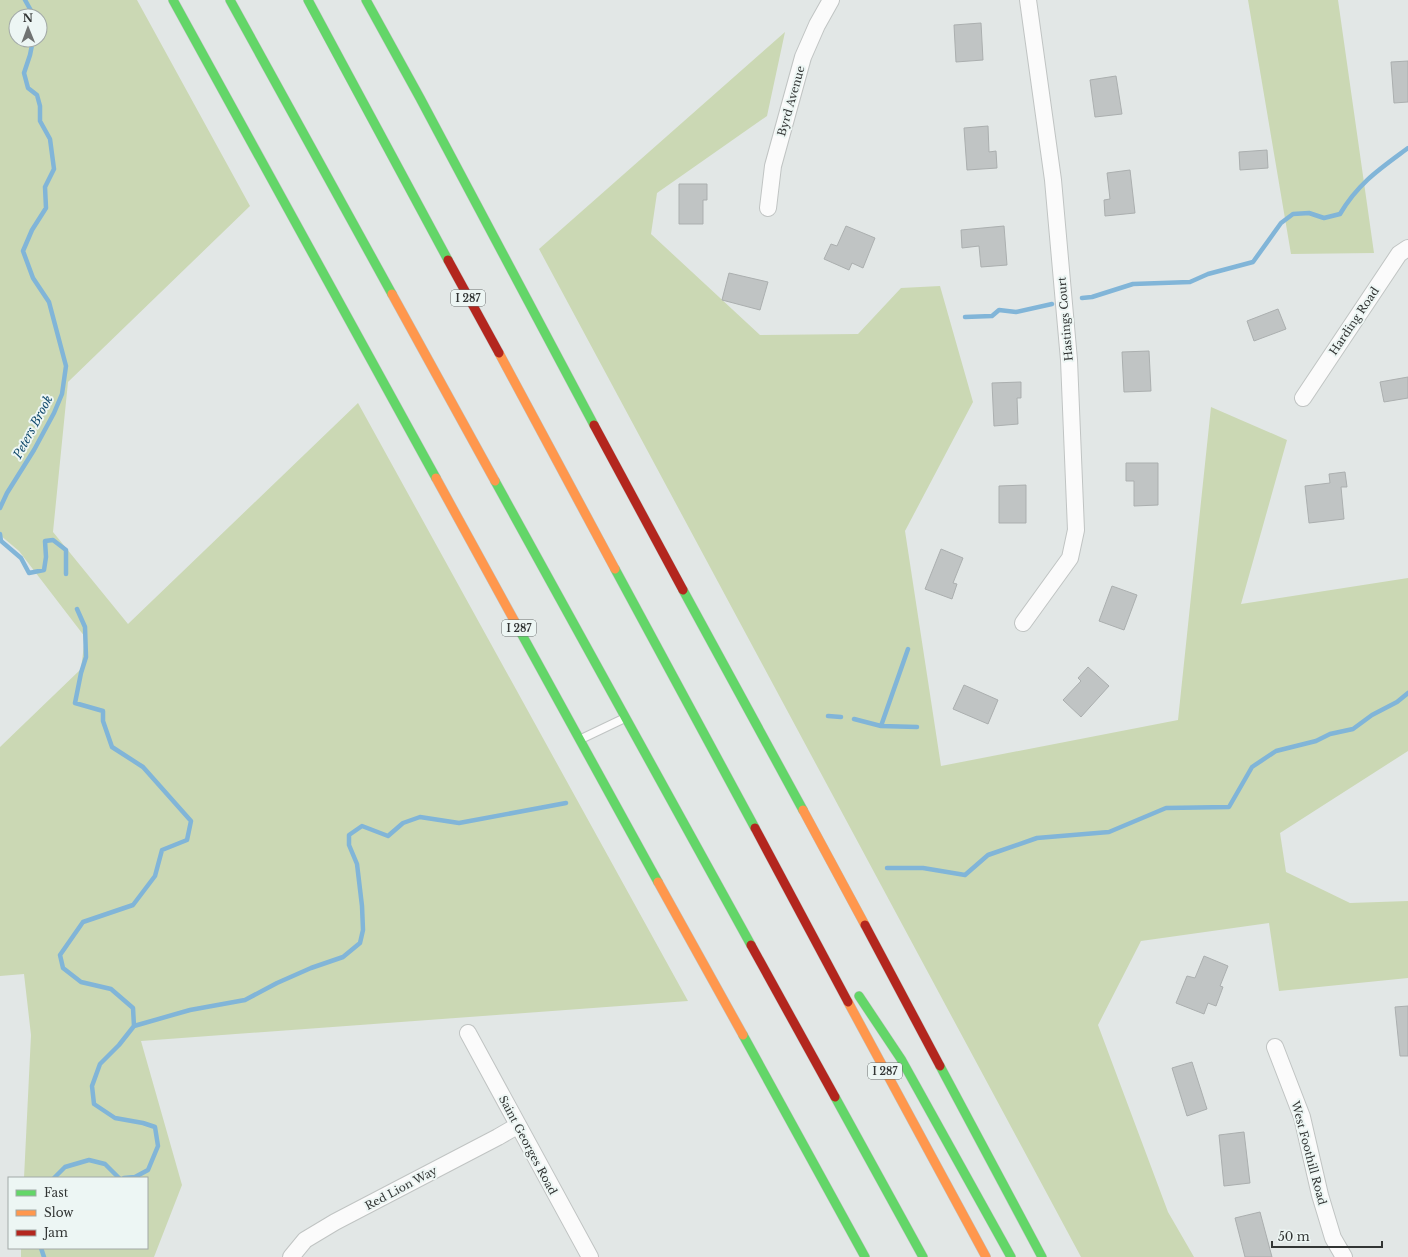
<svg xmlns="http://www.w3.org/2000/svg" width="1408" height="1257" font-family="'Libre Baskerville',serif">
<rect width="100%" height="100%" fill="#e2e7e6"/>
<path fill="#cbd8b4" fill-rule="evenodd" d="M0 0H137L250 206 68 382 53 532 128 624 358 403 688 1001 141 1041 182 1185 154 1257H21V1248H147V1178H24L31 1035 24 974 0 976V747L81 669 85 637 19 551 0 535ZM16 16H40V40H16Z
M1248 0H1338L1374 253 1291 254Z
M785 32 767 116 657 193 651 234 760 335 858 334 901 288 940 286 973 402 905 531 941 766 1178 720 1211 407 1287 440 1241 604 1408 578V751L1280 833 1286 872 1350 903 1408 901V978L1279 991 1269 923 1141 941 1098 1025 1168 1212 1194 1257H1081L539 249Z"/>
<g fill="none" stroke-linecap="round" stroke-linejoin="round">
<path stroke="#81b5d8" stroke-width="4.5" d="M25 0 34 16
M1082 298 1092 297 1133 284 1190 282 1208 274 1253 262 1281 223 1293 214 1309 213 1324 218 1340 214C1358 183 1381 168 1408 148
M965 317 992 316 999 310 1016 312 1052 304
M0 508 7 493 34 450 54 413 62 394 66 366 49 302 33 278 23 251 32 230 46 208 45 187 54 169 50 139 40 121V106L37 95 28 88 24 73 30 55 33 40
M0 534 1 541 21 558 29 573 44 570 46 557 45 541 53 540 66 550V574
M77 609 85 627 86 657 81 673 75 703 103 711V721L112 747 143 767 191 821 187 840 162 850 155 876 133 905 83 922 60 955 63 968 81 982 111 989 133 1008 134 1026 119 1045 100 1064 92 1086 94 1104 115 1118 143 1123 155 1127 158 1146 148 1170 135 1177 124 1178
M828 716 841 717
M854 719 881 726 917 727
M881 726 908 649
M887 868H923L965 875 988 855 1037 838 1109 832 1166 808 1229 807 1252 767 1276 751 1316 741 1330 734 1353 729 1372 715 1397 702 1408 693
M134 1026 190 1010 245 1000 277 983 311 968 343 957 360 943 363 930 362 906 357 864 349 845V835L362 826 388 836 403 823 420 817 459 823 566 803
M54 1178 65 1167 89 1160 105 1164 119 1178
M41 1248 44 1257"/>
</g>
<path fill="#c0c4c4" stroke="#abafaf" d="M981 23 983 60 956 62 954 25Z
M1408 61V102L1394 103 1391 62Z
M1116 76 1122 114 1095 117 1090 80Z
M988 126 989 152 996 151 997 168 967 170 964 128Z
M1267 150 1268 168 1240 170 1239 152Z
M1130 170 1135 213 1105 216 1104 200 1110 199 1107 173Z
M679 184H707V200H703V224H679Z
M846 226 875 238 863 268 852 263 849 270 824 259 831 244 837 246Z
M1004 226 1007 265 981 267 979 246 962 248 961 230Z
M729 273 768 282 760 310 722 300Z
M1278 309 1286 329 1254 341 1247 321Z
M1149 351 1151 391 1124 392 1122 352Z
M1408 377V398L1384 402 1380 382Z
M1021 382V398H1017L1018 424 994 426 992 383Z
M1126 463H1158V505L1134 506V481H1126Z
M1345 472 1347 487H1341L1344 519 1309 523 1305 486 1330 483 1329 474Z
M1026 485V523H999V486Z
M941 549 963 558 953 583 957 584 952 599 925 589Z
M1112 586 1137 595 1124 630 1099 621Z
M1088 667 1109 686 1081 717 1063 700 1081 681 1078 678Z
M964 685 998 700 988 724 953 709Z
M1204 956 1228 966 1220 986 1223 987 1216 1006 1208 1003 1204 1014 1176 1003 1187 976 1195 978Z
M1408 1006V1056H1400L1395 1007Z
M1192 1062 1207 1109 1187 1116 1172 1068Z
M1244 1132 1250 1183 1224 1186 1219 1135Z
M1260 1212 1272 1257H1245L1235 1218Z"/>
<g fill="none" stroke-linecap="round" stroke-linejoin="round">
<g stroke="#c0c4c3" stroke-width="10">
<path id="lane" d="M581 739 625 718"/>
</g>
<g stroke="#c0c4c3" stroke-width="18">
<path id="street" d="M768 208 773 166 803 57 817 25 831 0
M1303 398 1399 254 1408 248
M1023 623 1070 558 1076 530 1069 360 1053 180 1028 0
M468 1033 590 1257
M1275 1047 1302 1117 1320 1195 1333 1238 1344 1257
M291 1257 305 1240 335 1222 498 1137 517 1126"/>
</g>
<g stroke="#c0c4c3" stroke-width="10">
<path id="fast" d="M173 0 436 478
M230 0 392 294
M308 0 448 260
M366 0 420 98 594 425
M495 481 751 945
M615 569 755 828
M683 590 803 810
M515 622 658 882
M859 996 901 1059 1011 1257
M743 1035 865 1257
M940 1066 1042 1257
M835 1097 923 1257"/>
</g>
<g stroke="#c0c4c3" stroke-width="10">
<path id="slow" d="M392 294 495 481
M499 353 615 569
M436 478 515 622
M803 810 865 925
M658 882 743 1035
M848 1002 986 1257"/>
</g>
<g stroke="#c0c4c3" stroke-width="10">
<path id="jam" d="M448 260 499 353
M594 425 683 590
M755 828 848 1002
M865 925 940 1066
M751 945 835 1097"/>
</g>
<use href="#lane" stroke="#fbfbfb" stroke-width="8"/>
<use href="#street" stroke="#fbfbfb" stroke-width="16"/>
<use href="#fast" stroke="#63d668" stroke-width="9"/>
<use href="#slow" stroke="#ff974d" stroke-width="9"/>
<use href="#jam" stroke="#b3261e" stroke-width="9"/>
</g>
<g text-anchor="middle" stroke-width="4" stroke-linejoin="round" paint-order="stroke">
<g fill="#edf6f4" stroke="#6a6f6e" stroke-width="1">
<rect x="451" y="290" width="34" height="16" rx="3"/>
<rect x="502" y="620" width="34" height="16" rx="3"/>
<rect x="868" y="1063" width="34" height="16" rx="3"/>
</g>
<g font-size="10" font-weight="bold" fill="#323534">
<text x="468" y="302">I 287</text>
<text x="519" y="632">I 287</text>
<text x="885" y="1075">I 287</text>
</g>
<g font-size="11" fill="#323534" stroke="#edf6f4">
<text transform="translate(791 101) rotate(-74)" y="4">Byrd Avenue</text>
<text transform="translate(1065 319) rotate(-95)" y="4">Hastings Court</text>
<text transform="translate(1354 321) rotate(-56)" y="4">Harding Road</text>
<text transform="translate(528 1145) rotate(62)" y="4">Saint Georges Road</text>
<text transform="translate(1309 1153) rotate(75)" y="4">West Foothill Road</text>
<text transform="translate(401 1188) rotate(-28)" y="4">Red Lion Way</text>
</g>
<g font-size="12" font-style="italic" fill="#114a6c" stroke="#edf6f4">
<text transform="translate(33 427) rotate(-62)" y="4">Peters Brook</text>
</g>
</g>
<rect x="8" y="1177" width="140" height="72" fill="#edf6f4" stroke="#a2a9a7"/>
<rect x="16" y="1190" width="20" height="6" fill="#63d668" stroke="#a2a9a7"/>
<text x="44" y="1197" font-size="12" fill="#323534">Fast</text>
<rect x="16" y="1210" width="20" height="6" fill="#ff974d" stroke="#a2a9a7"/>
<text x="44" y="1217" font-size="12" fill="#323534">Slow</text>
<rect x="16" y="1230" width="20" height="6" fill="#b3261e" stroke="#a2a9a7"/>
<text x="44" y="1237" font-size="12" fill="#323534">Jam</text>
<g transform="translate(28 28) rotate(359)"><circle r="19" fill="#edf6f4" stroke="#a2a9a7"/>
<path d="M0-3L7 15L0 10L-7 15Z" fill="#707372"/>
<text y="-6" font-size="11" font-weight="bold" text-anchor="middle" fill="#323534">N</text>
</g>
<path d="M1272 1241v6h110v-6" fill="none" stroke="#323534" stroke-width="2"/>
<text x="1278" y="1241" font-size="12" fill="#323534" stroke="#edf6f4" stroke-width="3" paint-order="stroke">50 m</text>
</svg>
